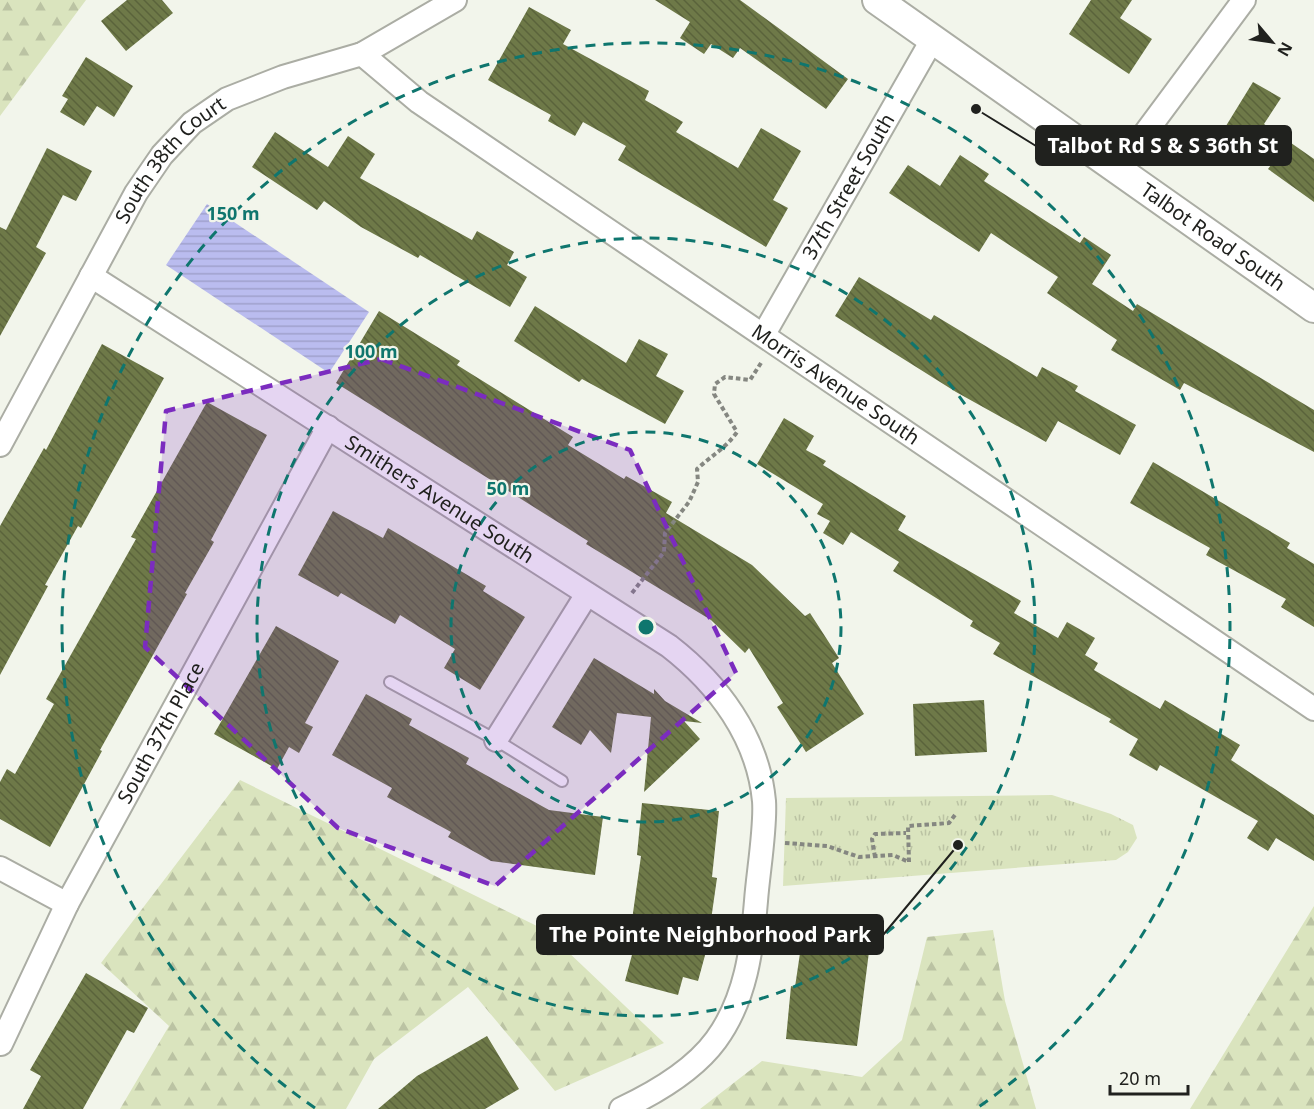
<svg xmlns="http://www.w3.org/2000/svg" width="1314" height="1109" font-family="'Noto Sans',sans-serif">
<defs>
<pattern id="forest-firs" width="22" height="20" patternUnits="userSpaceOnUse" patternTransform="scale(1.5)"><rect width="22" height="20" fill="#dae4be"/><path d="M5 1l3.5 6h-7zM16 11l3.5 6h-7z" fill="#bbc3a3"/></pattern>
<pattern id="park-tufts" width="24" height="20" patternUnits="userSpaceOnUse" patternTransform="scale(1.5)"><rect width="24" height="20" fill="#dae4be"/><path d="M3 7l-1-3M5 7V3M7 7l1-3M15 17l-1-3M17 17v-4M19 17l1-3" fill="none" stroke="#bbc3a3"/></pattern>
<pattern id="water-rules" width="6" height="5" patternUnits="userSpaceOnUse" patternTransform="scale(1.5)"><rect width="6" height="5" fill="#babcef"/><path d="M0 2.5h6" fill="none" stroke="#a0a1cc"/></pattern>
<pattern id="building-back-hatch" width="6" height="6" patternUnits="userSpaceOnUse" patternTransform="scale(1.5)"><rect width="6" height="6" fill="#6e7948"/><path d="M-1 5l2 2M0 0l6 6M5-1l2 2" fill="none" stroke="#5a633b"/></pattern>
</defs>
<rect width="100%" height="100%" fill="#f2f5eb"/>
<path fill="url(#forest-firs)" d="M0 0H86L0 116Z
M240 780 545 930 664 1043 555 1091 468 987 374 1059 346 1109H120L169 1026 101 963Z
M1314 906V1109H1190Z
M993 930 1005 1001 1036 1109H700L762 1061 862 1077 902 1040 927 937Z"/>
<path fill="url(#park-tufts)" d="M1052 795 1111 814 1133 825 1137 838 1128 852 1116 860 783 886 786 798Z"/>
<path fill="url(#water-rules)" d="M207 204 369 312 329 373 166 265Z"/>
<path fill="url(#building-back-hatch)" d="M127 0H162L173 13 126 51 101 21Z
M655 0H740L848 79 826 109 740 48 733 58 711 44 704 54 680 38 690 22Z
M1091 0H1132L1120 18 1152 39 1129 74 1069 34Z
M529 7 571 30 563 44 649 91 645 100 683 122 676 132 738 168 761 128 801 151 773 200 788 208 766 247 618 160 626 146 583 122 575 136 548 121 551 115 488 80Z
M86 57 133 86 114 117 97 106 84 126 60 112 68 99 62 96Z
M1253 82 1281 98 1264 124 1314 159V202L1268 169 1271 165 1221 134Z
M275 132 328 167 348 136 375 154 360 178 472 240 477 231 514 252 507 265 527 277 510 307 420 255 418 258 361 227 324 201 317 210 252 167Z
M47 148 92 171 76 201 63 195 36 247 46 253 0 336V227L6 230Z
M960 155 989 174 984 181 1080 243 1084 237 1111 255 1092 284 1133 311 1137 304 1314 410V452L1184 383 1180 390 1111 350 1117 340 1047 293 1058 277 991 233 979 252 889 193 908 165 940 186Z
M859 277 931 320 934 315 1037 377 1042 367 1078 386 1075 391 1136 425 1120 455 1058 421 1046 442 956 392 835 316Z
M535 306 626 363 639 339 668 354 656 376 684 391 665 424 582 379 579 382 514 341Z
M379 311 460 361 457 365 573 437 568 445 624 479 626 476 672 502 666 513 752 565 805 616 810 613 839 658 832 663 864 714 806 752 777 707 783 703 749 648 745 653 711 620 586 544 588 541 336 383Z
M102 344 164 378 81 528 78 526 45 585 48 586 0 675V526L44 448 46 450Z
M207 402 267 435 211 540 214 542 185 593 187 594 100 750 102 751 50 847 0 819V782L7 769 15 774 54 704 46 699 136 539 131 537Z
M784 418 814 436 806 450 826 461 823 465 906 516 898 530 1021 601 1014 613 1058 638 1067 622 1095 638 1085 655 1098 663 1094 670 1160 709 1165 700 1240 745 1231 760 1314 815V861L1276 838 1268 851 1247 838 1258 821 1160 765 1157 771 1129 755 1138 739 1109 722 1111 719 993 654 1000 643 970 626 973 621 893 571 899 562 851 532 843 545 823 533 830 521 817 514 823 504 757 464Z
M1153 462 1290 543 1287 548 1314 564V627L1281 607 1286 599 1206 555 1210 548 1130 503Z
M333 511 383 538 388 528 486 586 483 591 525 617 480 690 444 668 455 649 400 615 395 624 341 593 338 597 298 575Z
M276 626 339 661 305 723 313 727 299 753 289 747 277 769 214 734Z
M594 658 654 694V689L665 701 702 723 684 721 700 739 644 792 651 717 617 713 611 753 590 730 581 745 552 727Z
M366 694 412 719 409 725 469 758 466 764 549 810 603 817 595 875 491 861 448 837 451 832 387 797 392 788 332 755Z
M984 700 987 752 915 756 913 704Z
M642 803 719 811 712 877 717 878 707 948 698 981 683 977 678 995 625 981 641 921 632 920 641 856 637 855Z
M804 926 871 936 857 1046 786 1039 791 986 795 987Z
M86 973 148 1008 134 1033 127 1030 83 1109H23L41 1076 30 1070Z
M487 1036 519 1089 485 1109H378L417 1076Z"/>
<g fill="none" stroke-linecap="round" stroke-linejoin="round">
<g stroke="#abada4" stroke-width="14">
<path id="service" d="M390 682 496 740 562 781"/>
</g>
<g stroke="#abada4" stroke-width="26">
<g id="minor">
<path id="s1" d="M362 54 419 102 1314 709"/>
<path d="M1117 171 1244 0"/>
<path id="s2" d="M91 276 669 646C718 684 758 737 764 801 766 827 758 873 756 901 752 949 746 999 716 1040 694 1070 655 1093 621 1109"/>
<path id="s3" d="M764 334 932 40"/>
<path id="s4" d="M0 445 136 193 162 155 192 123 227 99 283 77 362 54 455 0"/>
<path d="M496 740 587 594"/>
<path d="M0 868 67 904"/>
<path id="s5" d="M1 1044 67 904 328 427"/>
</g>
</g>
<g stroke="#abada4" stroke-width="32">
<g id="tertiary">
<path id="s6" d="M877 0 1314 308"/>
</g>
</g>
<path stroke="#858781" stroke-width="4" stroke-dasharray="4.5 3" stroke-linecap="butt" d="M632 593 664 552 665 533 689 502 698 482 697 469C711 456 726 448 737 432L714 394 715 384 725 377 750 380 761 363
M785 843 827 846 859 857 893 855 909 862 908 826 949 823 955 815
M875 857 872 839 875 834 906 833"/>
<use href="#service" stroke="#fff" stroke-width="10"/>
<use href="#minor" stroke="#fff" stroke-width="22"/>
<use href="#tertiary" stroke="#fff" stroke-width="28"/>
</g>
<path fill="#7b2cbf" fill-opacity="0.2" stroke="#7b2cbf" stroke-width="4.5" stroke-dasharray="12 8" stroke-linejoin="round" d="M381 359 630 450 736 673 495 886 338 828 145 647 166 411Z"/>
<g fill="none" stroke="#0f766e" stroke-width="3" stroke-dasharray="10 8">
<circle cx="646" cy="627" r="195"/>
<circle cx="646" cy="627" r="389"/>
<path d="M315 1108A584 584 0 1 1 977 1108"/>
</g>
<g text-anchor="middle" stroke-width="4.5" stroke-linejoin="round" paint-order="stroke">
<g font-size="20" fill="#20211e" stroke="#f2f5eb">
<text dy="7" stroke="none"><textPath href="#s4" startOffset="334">South 38th Court</textPath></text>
<text dy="7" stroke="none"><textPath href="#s3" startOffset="170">37th Street South</textPath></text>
<text dy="7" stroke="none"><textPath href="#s6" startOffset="411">Talbot Road South</textPath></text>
<text dy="7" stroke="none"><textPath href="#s1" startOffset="578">Morris Avenue South</textPath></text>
<text dy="7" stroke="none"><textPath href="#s2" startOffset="414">Smithers Avenue South</textPath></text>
<text dy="7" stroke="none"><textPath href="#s5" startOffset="350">South 37th Place</textPath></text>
</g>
</g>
<circle cx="646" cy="627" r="9" fill="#0f766e" stroke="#f2f5eb" stroke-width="3"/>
<g font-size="18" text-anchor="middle" font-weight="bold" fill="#0f766e" stroke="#f2f5eb" stroke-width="4.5" stroke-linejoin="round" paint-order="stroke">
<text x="233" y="220">150 m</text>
<text x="371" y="358">100 m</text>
<text x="508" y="495">50 m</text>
</g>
<path fill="none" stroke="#20211e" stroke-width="2" d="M976 109L1036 146M958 845L883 935"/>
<g fill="#20211e" stroke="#f2f5eb" stroke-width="2">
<circle cx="976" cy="109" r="6"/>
<circle cx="958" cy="845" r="6"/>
</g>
<g fill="#20211e" stroke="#20211e" stroke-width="2">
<rect x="1036" y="126" width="255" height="39" rx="6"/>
<rect x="537" y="915" width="346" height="39" rx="6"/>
</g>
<g font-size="21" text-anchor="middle" font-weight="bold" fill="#fff">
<text x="1163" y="153">Talbot Rd S &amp; S 36th St</text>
<text x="710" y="942">The Pointe Neighborhood Park</text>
</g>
<g transform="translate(1272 42) rotate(119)" stroke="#f2f5eb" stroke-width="4.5" paint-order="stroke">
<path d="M0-4.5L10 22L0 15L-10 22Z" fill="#20211e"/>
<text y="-9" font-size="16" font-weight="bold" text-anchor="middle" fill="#20211e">N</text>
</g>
<path d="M1110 1085v9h78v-9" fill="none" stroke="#20211e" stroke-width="3"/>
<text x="1119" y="1085" font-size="18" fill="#20211e" stroke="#f2f5eb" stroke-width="4.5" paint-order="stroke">20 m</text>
</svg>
